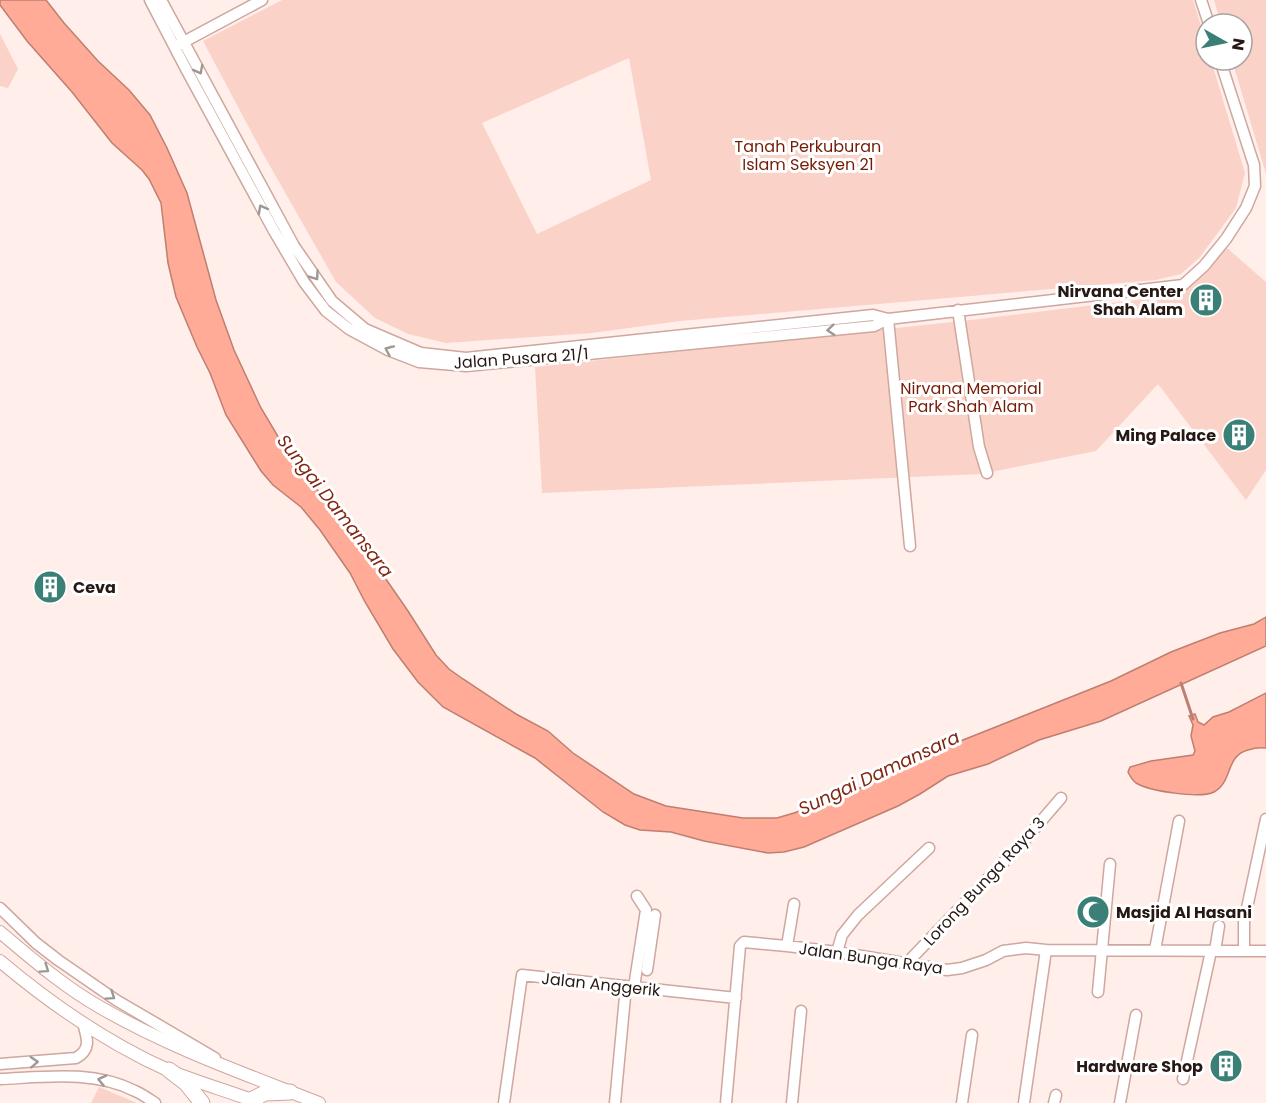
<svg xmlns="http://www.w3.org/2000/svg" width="1266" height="1103" font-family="Poppins,sans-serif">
<rect width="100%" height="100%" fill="#ffeeea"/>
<path fill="#fbd2c8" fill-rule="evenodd" d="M282 0H1193L1206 42V60H1211L1245 173 1236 208 1200 257 1181 274 1156 280 680 321 592 333 446 343 408 334 375 318 336 282 262 152 203 41ZM629 58 651 180 537 234 482 123Z
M1214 0H1266V174L1232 60H1242V24H1221Z
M0 34 18 69 8 88 0 86Z
M1227 248 1266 282V470L1246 500 1158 384 1096 451 981 474 542 493 535 367 971 320 1177 295Z
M99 1087 137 1103H91Z"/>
<path fill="#ffab98" stroke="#be7f70" stroke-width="1.5" d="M0 0H46L64 23 98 61 129 90 150 115 167 148 187 193 216 300 234 350 261 408 283 445 335 513 361 543 408 611 436 655 449 669 463 679 516 714 548 731 573 753 634 794 666 806 743 818H777L794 813 841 797 948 746 1111 681 1171 652 1220 633 1254 624 1266 617V646L1101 721 1039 740 988 764 948 776 920 794 898 806 804 847 784 852 768 853 704 841 671 832 640 830 625 825 603 812 535 758 443 707 418 682 393 649 365 602 350 573 320 530 301 507 273 485 261 471 226 415 210 373 197 347 176 297 168 263 161 203 149 179 142 170 112 143 72 92 27 41 0 5Z
M1266 693V748C1259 747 1254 748 1248 750 1225 756 1233 782 1214 792 1200 799 1149 791 1136 783 1132 780 1130 776 1128 772L1130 767 1151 761 1193 755 1195 751 1191 736 1193 725 1189 716 1195 714 1198 722 1204 725 1213 717 1229 712Z"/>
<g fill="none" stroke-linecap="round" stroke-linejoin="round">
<path stroke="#be7f70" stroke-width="3" d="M1181 683 1193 719"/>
<g stroke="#cea79e" stroke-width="13">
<path id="minor" d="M150 0 186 69 274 231 304 282 326 311 349 329 388 350 419 362 466 366 874 326 888 319
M161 0 294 246 332 301 365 329 421 353 466 358 873 315 888 319 1183 285 1204 266 1226 239 1246 208 1255 186 1254 165 1220 60
M1201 0 1209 24
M178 45 262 0
M958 310 979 447 987 473
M888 319 910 546
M0 908 36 943 58 960 116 1000 215 1058
M787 946 794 904
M1155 950 1179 821
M1215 951 1219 926
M1244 951V922L1266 819
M837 952 842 935 858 915 929 848
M906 964 1024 841 1061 798
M647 970 655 915
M634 987 646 910 637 896
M1098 992 1110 864
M0 1064 76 1058C92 1049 87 1038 83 1023
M0 1079C45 1077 93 1070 135 1091 142 1094 149 1099 155 1103
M1183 1079 1211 951
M504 1103 522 975 736 998
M615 1103 626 986
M726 1103 740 946 744 942 787 946 837 952 947 970 962 968 986 960 1003 951 1026 948 1046 950 1266 951
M792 1103 801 1011
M962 1103 972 1035
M1024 1103 1046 950
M1054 1103 1056 1095
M1120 1103 1136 1015"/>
</g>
<g stroke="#cea79e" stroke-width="14">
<path id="major" d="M0 932C31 958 63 986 98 1006 168 1047 245 1074 319 1103
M0 961C51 1004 109 1044 170 1071 199 1083 228 1091 257 1102"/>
</g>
<g stroke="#cea79e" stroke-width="17">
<path id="highway" d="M169 1070 186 1083 202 1103
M250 1103 251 1100 265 1093 290 1092"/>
</g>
<use href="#minor" stroke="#fff" stroke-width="10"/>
<use href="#major" stroke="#fff" stroke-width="12"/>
<use href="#highway" stroke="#fff" stroke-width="15"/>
</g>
<defs><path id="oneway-chevron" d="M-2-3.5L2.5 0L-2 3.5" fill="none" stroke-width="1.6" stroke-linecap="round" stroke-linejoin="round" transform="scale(1.5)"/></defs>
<g stroke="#9d9795">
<use href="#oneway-chevron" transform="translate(199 70) rotate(62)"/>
<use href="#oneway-chevron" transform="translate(262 209) rotate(-119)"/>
<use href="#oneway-chevron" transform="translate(315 276) rotate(55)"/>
<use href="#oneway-chevron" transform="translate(831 330) rotate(175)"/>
<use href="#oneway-chevron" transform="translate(389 350) rotate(-156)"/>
<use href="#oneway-chevron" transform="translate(45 969) rotate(35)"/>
<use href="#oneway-chevron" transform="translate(111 996) rotate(34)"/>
<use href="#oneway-chevron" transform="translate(34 1062) rotate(-3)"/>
<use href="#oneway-chevron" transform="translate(102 1080) rotate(-167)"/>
</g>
<defs>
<g id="building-disc" transform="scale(1.725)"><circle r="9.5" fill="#3a8076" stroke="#fff"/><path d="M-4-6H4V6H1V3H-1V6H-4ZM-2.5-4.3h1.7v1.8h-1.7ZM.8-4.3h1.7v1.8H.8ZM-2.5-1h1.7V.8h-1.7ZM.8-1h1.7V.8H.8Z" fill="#fff"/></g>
<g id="mosque-disc" transform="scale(1.725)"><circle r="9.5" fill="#3a8076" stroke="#fff"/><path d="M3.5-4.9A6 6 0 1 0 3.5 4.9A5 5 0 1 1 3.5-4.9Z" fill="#fff"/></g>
</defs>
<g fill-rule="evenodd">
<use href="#building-disc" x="1206" y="300"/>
<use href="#building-disc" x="1239" y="435"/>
<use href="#building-disc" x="50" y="587"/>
<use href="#mosque-disc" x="1093" y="912"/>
<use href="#building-disc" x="1226" y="1066"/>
</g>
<g text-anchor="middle" stroke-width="6" stroke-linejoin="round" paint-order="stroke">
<g font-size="16" fill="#751c07" stroke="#fff">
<text x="808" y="152">Tanah Perkuburan<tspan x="808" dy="18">Islam Seksyen 21</tspan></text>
<text x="971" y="394">Nirvana Memorial<tspan x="971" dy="18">Park Shah Alam</tspan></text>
</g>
<g font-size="16" font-weight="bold" fill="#261814" stroke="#fff" text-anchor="end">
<text x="1183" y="297">Nirvana Center<tspan x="1183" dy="18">Shah Alam</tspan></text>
<text x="1216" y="441">Ming Palace</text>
<text x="73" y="593" text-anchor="start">Ceva</text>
<text x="1116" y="918" text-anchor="start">Masjid Al Hasani</text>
<text x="1203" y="1072">Hardware Shop</text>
</g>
<g font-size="16" fill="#261814" stroke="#fff">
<text transform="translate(521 358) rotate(-4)" y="6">Jalan Pusara 21/1</text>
<text transform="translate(984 881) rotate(-47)" y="6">Lorong Bunga Raya 3</text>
<text transform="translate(871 958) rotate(8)" y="6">Jalan Bunga Raya</text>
<text transform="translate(601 984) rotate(6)" y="6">Jalan Anggerik</text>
</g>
<g font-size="18" font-style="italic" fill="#802713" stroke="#fff">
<text transform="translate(335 506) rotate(52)" y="6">Sungai Damansara</text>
<text transform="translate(879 773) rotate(-25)" y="6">Sungai Damansara</text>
</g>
</g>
<g transform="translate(1224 42) rotate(99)"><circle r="28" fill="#ffffff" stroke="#a8a3a1" stroke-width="1.5"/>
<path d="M0-4.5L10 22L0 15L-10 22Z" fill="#3a8076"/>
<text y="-9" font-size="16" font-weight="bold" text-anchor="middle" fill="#261814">N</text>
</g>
</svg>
